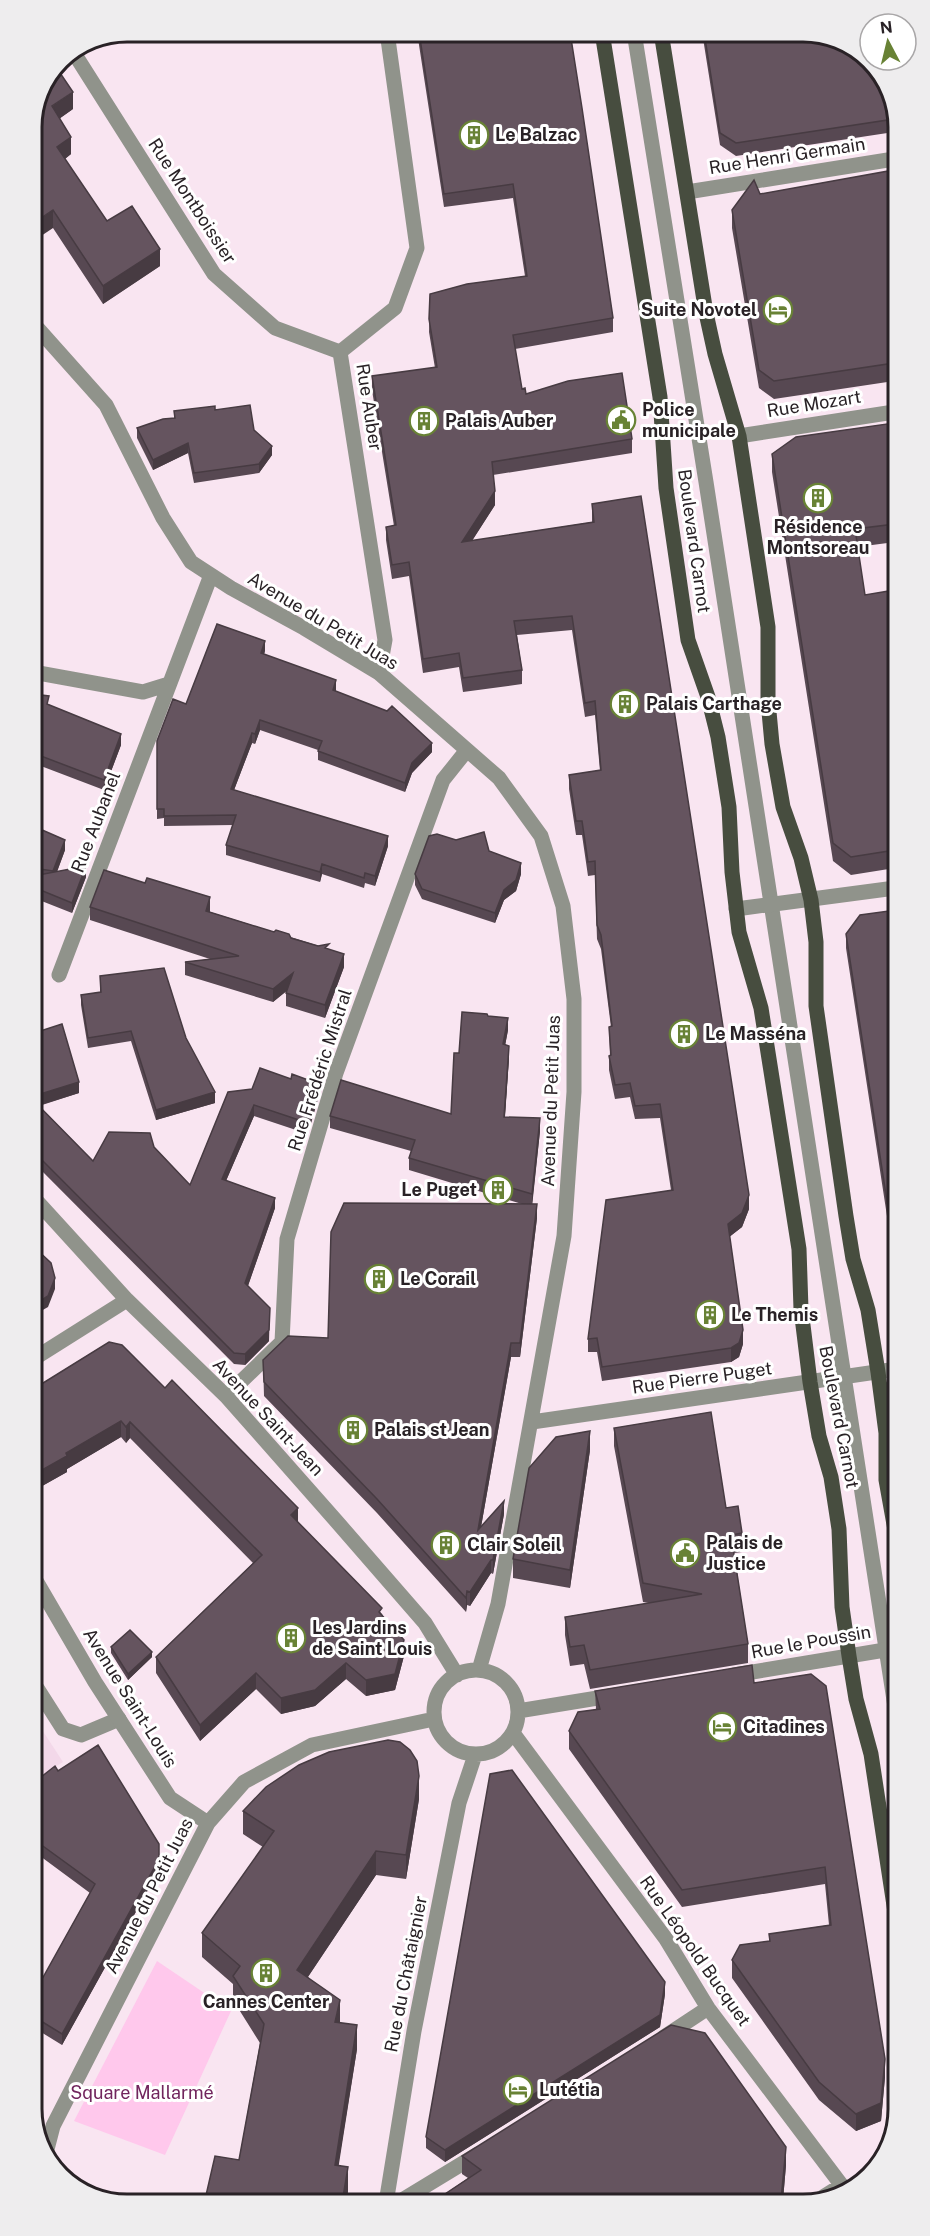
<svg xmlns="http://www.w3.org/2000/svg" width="930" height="2236" font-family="'Public Sans',sans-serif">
<rect width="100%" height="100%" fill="#f9e5f1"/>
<path fill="#f3d8e9" d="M35 1719 63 1762 36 1779Z"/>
<path fill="#ffc8ec" d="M157 1961 231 2011 165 2155 74 2121Z"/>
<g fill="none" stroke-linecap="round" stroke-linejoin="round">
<path stroke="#90938b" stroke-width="15" d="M634 32 706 482 898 1726
M35 1685 63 1729 81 1735 119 1719"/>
<path stroke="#90938b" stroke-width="15" d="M74 53 214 274 275 328 340 352
M687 192 894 159
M32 322 106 405 163 518 191 562 231 588 304 628 379 673 499 778 541 836 563 906 574 999V1092L564 1236 498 1604 479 1670
M340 352 395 308 417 248 387 32
M340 352 385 640 379 673
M739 436 894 412
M33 672 143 692 169 684
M736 909 895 888
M59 975 211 575
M34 1198 127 1300 226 1396 338 1523 425 1623 457 1675
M35 1358 127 1300
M226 1396 282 1342 287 1239 336 1073 443 780 467 750
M532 1422 897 1369
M35 1579 95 1682 170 1798 208 1823
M434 1712a42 42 0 1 1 84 0a42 42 0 1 1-84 0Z
M734 1675 897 1648
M518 1711 616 1695
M513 1733 666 1939 708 2008 846 2191
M664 2037 708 2008
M46 2153 53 2126 208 1823 244 1782 312 1745 434 1719
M818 2200 842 2185
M399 2202 478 2154
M386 2203 414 2031 459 1803 475 1755"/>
<path stroke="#474d3f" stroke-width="15" d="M602 32 660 397 666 488 688 640 708 697 718 737 729 807 732 872 739 932 761 1008 799 1249 801 1309 810 1382 819 1436 831 1477 839 1529 842 1607 849 1656 856 1699 871 1754 898 1932
M661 32 706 313 715 354 739 436 768 627V701L772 744 783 807 801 858 811 900 816 942V1006L846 1216 853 1259 868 1310 878 1372 886 1433V1480L897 1541"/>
</g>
<path fill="#574852" d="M417 32H570L613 318V332L515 349 522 389 526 394 632 439V453L493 475 495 505 472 541 592 522V504L749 1209 742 1227 729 1237 743 1344 739 1357 731 1362 602 1381 597 1352H588V1339L671 1190 660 1118 635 1119 630 1097 615 1099 609 1070V1056H610L609 1027H611L601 949 597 939 595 875 588 876 582 835H576L569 789V775L600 771 595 715 585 717 572 630 517 635 522 670V684L463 692 459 667 423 673 409 576 392 579 386 540V527L394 526 372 390V376L435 368 429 332 430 294 525 276 513 198 444 207Z
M702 32H810L894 96V132L736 156 720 145Z
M73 109 60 118 71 154 65 159 107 221 160 266 103 304 53 228 32 121Z
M894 170V381L774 399 759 388 732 228V210L760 194Z
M32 366H36L37 413H35V423H32Z
M215 410 254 430 272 455 259 473 194 483 188 453 153 470 137 438V428L174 418V411Z
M894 423 895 542 857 547 865 595 895 590V868L851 875 833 861 772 472V454Z
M265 651 264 654 336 690 335 691 432 752 412 773 405 792 318 760V750L260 730 255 744 252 743 234 790 388 846 375 886 365 883 364 888 322 874 320 882 226 855V845L233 825 164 826V818L157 819V741L186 704Z
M33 694 49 705 121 745 104 790 33 763Z
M33 826 65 850 57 872 86 877 72 913 34 898Z
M489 851 521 874 516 891 504 900 495 923 422 899 415 885V874Z
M90 907 210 910V912L329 949 344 967 325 1018 286 1006V991L273 1002 185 975V962L210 959 90 920Z
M896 910V1275L846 948V934Z
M100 976 186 1038 215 1103 156 1120 131 1041 88 1048 81 1005V995L100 992Z
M488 1016 508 1030 505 1045 509 1058 505 1117 540 1131 532 1204 537 1218 520 1357H511L481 1527 504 1514 493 1574 491 1573 470 1606 467 1605 466 1612 377 1513 264 1396 263 1360 328 1338 522 1204 409 1170V1158L411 1151 330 1128V1116L451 1114 459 1053Z
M34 1033 79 1093 39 1106 93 1161 154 1147 190 1185 228 1092 319 1095 311 1123 309 1122 305 1133 254 1116 226 1181 275 1208 248 1286 270 1308 269 1341 245 1365 234 1364 34 1163Z
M109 1342 298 1522 382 1614 404 1656 395 1690 366 1696 346 1679 315 1706 281 1714 256 1689 200 1741 156 1673V1657L253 1563 130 1438 126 1443 121 1437 67 1469V1472L35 1490V1388Z
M614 1428 726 1508 742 1533V1552L734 1553 748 1644V1663L590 1689 584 1664 570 1666 565 1635V1617L649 1603 643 1602 614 1446Z
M590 1450 570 1588 513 1578V1559Z
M111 1647 152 1657 128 1680 111 1653Z
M811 1674 885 2077 881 2121 856 2131 819 2100 732 1978V1960L769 1941V1934L829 1925 825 1884 682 1907 569 1749V1731L596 1709 595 1691 754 1683Z
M58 1771 159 1870 62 2045 36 2029V1990L90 1893 40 1856 36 1860V1781Z
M419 1799 406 1879 376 1875 308 1977 357 2049 338 2166 348 2191 346 2203 204 2204 239 2160 260 2043 233 2000V1984L202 1957V1933L263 1847 243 1834V1811Z
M665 1994 660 2027 445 2162 426 2148V2137Z
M462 2156 786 2165 783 2200 433 2202 468 2178 462 2174Z"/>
<path fill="#473b42" d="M73 92V109L52 124V106Z
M71 137V154L57 165V147Z
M53 210V228L32 242V224Z
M160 249V266L103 304V286Z
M188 443V453L153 470V460Z
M272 446V455L259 473V464Z
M495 491V505L462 556V542Z
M265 641V651L261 663V653Z
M336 680V690L333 700V690Z
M260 720V730L255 744V734Z
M252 733V743L231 798V789Z
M121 734V745L104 790V780Z
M432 743V752L412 773 405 792V783L412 763Z
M388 836V846L375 886V876Z
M65 840V850L53 882V871Z
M521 863V874L516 891 504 900 495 923V913L504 890Z
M322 864V874L320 882V872Z
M86 866V877L72 913V903Z
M210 897V910L206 924V911Z
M344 954V967L325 1018V1005Z
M293 973V986L273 1002V989Z
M508 1018V1030L503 1057V1044Z
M509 1046V1058L504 1129V1117Z
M79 1082V1093L34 1107V1096Z
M319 1084V1095L311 1123V1112Z
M215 1092V1103L156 1120V1110Z
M254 1105V1116L222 1190V1179Z
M309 1112V1122L305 1133V1122Z
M540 1118V1131L532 1207V1194Z
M749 1195V1209L742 1227 728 1238V1224Z
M275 1198V1208L245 1294V1283Z
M537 1204V1218L520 1357V1343Z
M55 1278V1289L48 1307 34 1315V1305Z
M269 1330V1341L245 1365V1354Z
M743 1330V1344L739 1357 731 1362V1348Z
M511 1343V1357L478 1544V1530Z
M121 1421V1437L67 1469V1472L35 1490V1474L66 1453Z
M130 1422V1438L126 1443V1427Z
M590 1431V1450L570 1588V1570Z
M504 1501V1514L493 1574V1560Z
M298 1508V1524L291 1515Z
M491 1560V1573L470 1606V1592Z
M467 1591V1605L466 1612V1598Z
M404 1640V1656L395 1690 366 1696V1680Z
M152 1652V1657L128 1680V1674Z
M346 1663V1679L315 1706 281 1714V1698Z
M256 1673V1689L200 1741V1725Z
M419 1776V1799L406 1879V1855Z
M40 1844V1856L36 1860V1849Z
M376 1851V1875L297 1993V1970Z
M159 1859V1870L62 2045V2034Z
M665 1982V1994L660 2027 445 2162V2150Z
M340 2000V2024L335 2022Z
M357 2025V2049L335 2189V2165Z
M885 2059V2077L881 2121 856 2131V2114Z
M786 2147V2165L783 2200H781Z
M348 2167V2191L346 2203H342Z
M740 2194V2200H730Z"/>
<path fill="#65545f" stroke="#473b42" stroke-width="1.5" d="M419 32H570L582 108 613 318 513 335 522 389 525 388 526 394 568 381 622 373 632 439 492 462 495 491 462 542 594 522 592 504 641 496 749 1195 742 1213 728 1224 743 1330 739 1343 731 1348 602 1367 597 1338 588 1339 606 1200 673 1190 660 1104 635 1106 630 1083 615 1085 609 1056 611 1055 609 1027 612 1026 601 935 597 925 595 861 588 862 582 821H576L569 775 601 770 595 701 585 703 572 616 514 621 522 670 463 678 459 653 423 659 409 562 392 565 386 527 396 525 372 376 437 367 429 319 430 294 467 284 527 276 513 184 444 194Z
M704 32H810L862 51 894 96V119L736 143 720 133Z
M56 67 73 92 52 106 71 137 57 147 107 221 132 206 160 249 103 286 53 210 32 224V121Z
M894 170V363L774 381 759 370 732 210 754 180 760 194Z
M32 366H36L37 399 34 400 35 410H32Z
M250 405 254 430 272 446 259 464 194 473 188 443 153 460 137 428 163 419 175 418 174 411 215 406V410Z
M894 423 895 524 855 529 865 595 895 590V850L851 857 833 843 772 454 796 437Z
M217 624 265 641 261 653 336 680 333 690 387 711 392 706 432 743 412 763 405 783 318 751 322 741 260 720 255 734 252 733 231 789 388 836 375 876 365 873 364 878 322 864 320 872 226 845 236 815 164 816V809H157V741L173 699 186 704Z
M33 694 49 696 47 704 121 734 104 780 33 753Z
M33 826 65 840 53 871 33 868Z
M484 832 489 851 521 863 516 880 504 890 495 913 422 889 415 874 429 836 437 834 456 840Z
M86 866 72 903 33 887V876Z
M104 870 145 883 147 878 210 897 206 911 274 932 276 930 289 934 291 938 318 946 329 944 325 948 344 954 325 1005 286 993 293 973 273 989 185 962 239 956 90 907Z
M896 910V1260L846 934 860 915Z
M164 968 186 1038 215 1092 156 1110 131 1031 88 1038 81 995 101 992 100 976Z
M462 1012 487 1014 488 1016 508 1018 503 1044 509 1046 504 1117 540 1118 532 1194 409 1158 415 1140 330 1116 341 1080 451 1114 454 1053H459Z
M62 1024 79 1082 34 1096V1033Z
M260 1068 291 1079 292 1074 319 1084 311 1112H309L305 1122 254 1105 222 1179 275 1198 245 1283 270 1308 269 1330 245 1354 234 1353 34 1152V1101L93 1161 109 1132 150 1133 154 1147 190 1185 228 1092 252 1089Z
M344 1203 537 1204 520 1343H511L478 1530 504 1501 493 1560H491L470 1592 467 1591 466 1598 377 1499 264 1382 263 1360 288 1336 328 1338 331 1232Z
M34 1247 51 1263 55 1278 48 1296 34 1305Z
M109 1342 122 1345 165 1388 172 1380 298 1508 291 1515 382 1608 379 1612 404 1640 395 1674 366 1680 346 1663 315 1690 281 1698 256 1673 200 1725 156 1657 262 1555 130 1422 126 1427 121 1421 66 1453 67 1456 35 1474V1388Z
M711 1412 726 1508 738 1506 742 1533 731 1535 748 1644 590 1670 584 1645 570 1647 565 1617 702 1594 643 1583 614 1428Z
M590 1431 570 1570 513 1559 529 1468 556 1437Z
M130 1630 152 1652 128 1674 111 1647Z
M752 1665 754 1683 811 1674 826 1686 885 2059 881 2103 856 2114 819 2082 732 1960 740 1945 770 1941 769 1934 831 1925 825 1867 682 1890 569 1731 578 1712 600 1709 595 1691Z
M388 1740 400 1742 410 1750 417 1761 419 1776 406 1855 376 1851 297 1970 340 2000 335 2022 357 2025 335 2165 348 2167 342 2203 204 2204 215 2156 239 2160 264 2024 233 1976 240 1966 202 1933 274 1831 243 1811 266 1787 299 1765 329 1752Z
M98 1745 159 1844V1859L62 2034 36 2018V1990L95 1884 40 1844 36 1849V1781L55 1766 58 1771Z
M512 1770 665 1982 660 2015 445 2150 426 2137 490 1774Z
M671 2025 705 2033 786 2147 781 2200H739L740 2194 730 2200 433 2202 481 2170 462 2156Z"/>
<defs>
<g id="building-ring" transform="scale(1.5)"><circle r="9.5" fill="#fff" stroke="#688235" stroke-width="1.5"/><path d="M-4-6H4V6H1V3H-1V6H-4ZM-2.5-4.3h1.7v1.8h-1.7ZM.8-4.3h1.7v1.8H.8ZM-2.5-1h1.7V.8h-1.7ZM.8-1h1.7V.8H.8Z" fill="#688235"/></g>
<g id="hotel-ring" transform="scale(1.5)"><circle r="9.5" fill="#fff" stroke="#688235" stroke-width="1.5"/><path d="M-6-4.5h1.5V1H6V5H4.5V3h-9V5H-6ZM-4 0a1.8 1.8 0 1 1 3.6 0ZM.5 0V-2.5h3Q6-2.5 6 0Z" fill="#688235"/></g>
<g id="civic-ring" transform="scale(1.5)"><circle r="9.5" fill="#fff" stroke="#688235" stroke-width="1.5"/><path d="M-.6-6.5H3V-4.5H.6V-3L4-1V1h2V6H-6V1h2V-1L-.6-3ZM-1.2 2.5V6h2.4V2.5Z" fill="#688235"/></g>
</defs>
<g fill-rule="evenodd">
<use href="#building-ring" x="474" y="135"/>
<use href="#hotel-ring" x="778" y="310"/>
<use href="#civic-ring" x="621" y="420"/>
<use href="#building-ring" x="424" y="421"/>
<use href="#building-ring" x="818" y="498"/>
<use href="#building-ring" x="625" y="704"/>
<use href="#building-ring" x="684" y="1034"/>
<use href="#building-ring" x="498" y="1190"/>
<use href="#building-ring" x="379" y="1279"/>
<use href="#building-ring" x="710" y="1315"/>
<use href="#building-ring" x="353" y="1430"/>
<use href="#building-ring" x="446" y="1545"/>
<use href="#civic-ring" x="685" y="1553"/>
<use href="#building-ring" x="291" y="1638"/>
<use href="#hotel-ring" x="722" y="1727"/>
<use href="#building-ring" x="266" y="1973"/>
<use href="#hotel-ring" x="518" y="2090"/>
</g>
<g text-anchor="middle" stroke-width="6" stroke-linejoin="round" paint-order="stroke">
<g font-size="18" font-weight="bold" fill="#292226" stroke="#fff" text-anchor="start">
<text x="495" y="141">Le Balzac</text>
<text x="757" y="316" text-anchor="end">Suite Novotel</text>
<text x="642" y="416">Police<tspan x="642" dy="21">municipale</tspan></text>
<text x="445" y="427">Palais Auber</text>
<text x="818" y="533" text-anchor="middle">Résidence<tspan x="818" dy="21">Montsoreau</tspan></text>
<text x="646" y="710">Palais Carthage</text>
<text x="705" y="1040">Le Masséna</text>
<text x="477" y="1196" text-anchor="end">Le Puget</text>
<text x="400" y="1285">Le Corail</text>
<text x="731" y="1321">Le Themis</text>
<text x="374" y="1436">Palais st Jean</text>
<text x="706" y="1549">Palais de<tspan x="706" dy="21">Justice</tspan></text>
<text x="467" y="1551">Clair Soleil</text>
<text x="312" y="1634">Les Jardins<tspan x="312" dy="21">de Saint Louis</tspan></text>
<text x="743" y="1733">Citadines</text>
<text x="266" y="2008" text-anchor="middle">Cannes Center</text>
<text x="539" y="2096">Lutétia</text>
</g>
<g font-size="18" fill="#292226" stroke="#fff">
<text transform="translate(787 156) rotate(-9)" y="6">Rue Henri Germain</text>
<text transform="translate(192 201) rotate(57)" y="6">Rue Montboissier</text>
<text transform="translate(814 404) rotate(-9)" y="6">Rue Mozart</text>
<text transform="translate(369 407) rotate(81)" y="6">Rue Auber</text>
<text transform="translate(694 541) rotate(82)" y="6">Boulevard Carnot</text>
<text transform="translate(323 621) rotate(31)" y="6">Avenue du Petit Juas</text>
<text transform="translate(96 822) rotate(-69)" y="6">Rue Aubanel</text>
<text transform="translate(320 1070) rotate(-72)" y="6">Rue Frédéric Mistral</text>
<text transform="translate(551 1101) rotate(-88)" y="6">Avenue du Petit Juas</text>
<text transform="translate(702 1378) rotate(-8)" y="6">Rue Pierre Puget</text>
<text transform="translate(268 1417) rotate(47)" y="6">Avenue Saint-Jean</text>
<text transform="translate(839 1417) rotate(79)" y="6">Boulevard Carnot</text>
<text transform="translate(811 1642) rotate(-10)" y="6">Rue le Poussin</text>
<text transform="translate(130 1698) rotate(58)" y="6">Avenue Saint-Louis</text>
<text transform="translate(149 1896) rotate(-63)" y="6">Avenue du Petit Juas</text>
<text transform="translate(695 1951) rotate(55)" y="6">Rue Léopold Bucquet</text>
<text transform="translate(406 1974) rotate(-79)" y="6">Rue du Châtaignier</text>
</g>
<g font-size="18" fill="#71255d" stroke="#fff">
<text x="142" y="2099">Square Mallarmé</text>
</g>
</g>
<path d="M0 0H930V2236H0ZM127 42H803A85 85 0 0 1 888 127V2109A85 85 0 0 1 803 2194H127A85 85 0 0 1 42 2109V127A85 85 0 0 1 127 42Z" fill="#eeedee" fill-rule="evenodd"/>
<path fill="none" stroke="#292226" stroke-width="3" d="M127 42H803A85 85 0 0 1 888 127V2109A85 85 0 0 1 803 2194H127A85 85 0 0 1 42 2109V127A85 85 0 0 1 127 42Z"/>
<g transform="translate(888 42) rotate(353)"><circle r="28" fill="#ffffff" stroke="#a9a7a8" stroke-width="1.5"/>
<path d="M0-4.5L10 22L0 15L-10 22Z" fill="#688235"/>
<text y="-9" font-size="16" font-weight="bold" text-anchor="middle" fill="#292226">N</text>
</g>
</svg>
